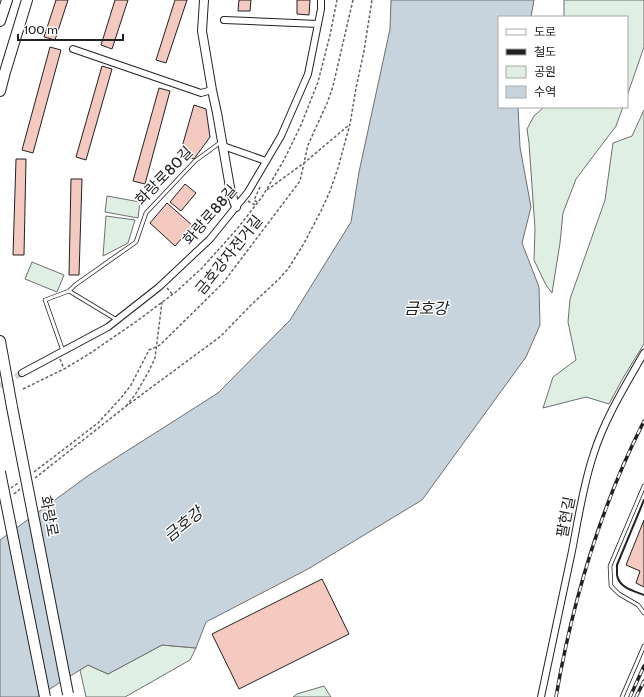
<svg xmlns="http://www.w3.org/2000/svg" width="644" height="697" font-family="Cabin,'Noto Sans KR',sans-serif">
<rect width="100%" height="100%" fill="#fff"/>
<path fill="#e0efe3" stroke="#6f6f6f" d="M564 0H644V47L627 96V17H564Z
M544 107H623L616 126 576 179 563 213 560 243 552 293 546 285 534 260 535 229 529 143 527 129 534 116Z
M644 110V344L623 378 609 404 586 397 543 408 553 377 576 360 568 322 570 299 605 200 613 143 632 136Z
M107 196 140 202 138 218 105 212Z
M106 216 135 220 128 243 103 256Z
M32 262 64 275 57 292 25 279Z
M162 645 196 648 190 660 125 697H86L80 670 88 665 108 674Z
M324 686 331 697H293L297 694Z"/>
<path fill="#c7d3dd" stroke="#6f6f6f" d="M391 0H534L531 17H499V107H518L520 147 531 207 522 243 539 287 540 325 526 357 422 500 308 569 206 622 196 648 162 645 108 674 88 665 37 697H0V540L89 475 218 393 290 320 351 222 359 172 390 29Z"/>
<path fill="#f3c9c0" stroke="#222" d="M56 0H68L55 40 44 37Z
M115 0H128L112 49 101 45Z
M175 0H187L166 63 156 60Z
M239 0H251L250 11H238Z
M297 0H310L309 15 297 14Z
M50 47 61 50 33 153 22 150Z
M102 66 112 69 86 160 76 157Z
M159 88 170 91 145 184 133 181Z
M194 105 206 109 210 137 194 159 180 154Z
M16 159H26L24 255H13Z
M71 179H82L79 275H69Z
M185 184 196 193 181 211 170 202Z
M167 203 193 226 175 246 150 223Z
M644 520V587L636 583 640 571 626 565Z
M322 579 349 634 239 689 212 634Z"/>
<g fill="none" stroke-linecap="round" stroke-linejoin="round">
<path stroke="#d3d3d3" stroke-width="6" stroke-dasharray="6 3" stroke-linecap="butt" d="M0 386 22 373"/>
<g stroke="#222" stroke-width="4.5">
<path id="service" d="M69 291 117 320
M63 351 45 300 69 291 75 285 136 242 146 213 195 161 221 142
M644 486 610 566 611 586 619 594 638 605 644 613
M622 697 644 646"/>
</g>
<g stroke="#222" stroke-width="8">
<path id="minor" d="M224 20 318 24
M73 49 201 93 212 90
M223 146 266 161
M22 373 108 327 159 287 210 239 248 192 281 136 308 74 321 9V0
M541 697C551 648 562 600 572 551 578 520 583 486 593 456 604 420 625 386 644 353"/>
</g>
<g stroke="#222" stroke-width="10">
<path id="tertiary" d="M204 0 202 31 212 90 217 113 231 193 236 207"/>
</g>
<g stroke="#222" stroke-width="12">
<path id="primary" d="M0 21 7 0
M0 91 5 72 27 0
M0 341 12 407"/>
</g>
<path stroke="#646464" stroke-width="1.5" stroke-dasharray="3 2" stroke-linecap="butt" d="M267 190 304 163 349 125
M248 201 255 205
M257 202 254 200 261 185
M167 288 172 294
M60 359 64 369
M23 389 64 369 89 354 137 321 177 291 202 268 237 229 262 197 284 160 301 125 318 82 330 35 337 0
M126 406 135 395 149 371 155 358 162 302
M34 472 98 423 121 398 131 385 149 350 160 345 223 283 300 181 308 145 328 101 333 86 353 0
M35 478 125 407 221 336 251 305 279 279 288 269 303 245 321 211 330 191 338 168 350 124 356 88 364 51 372 0
M11 488 18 483
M14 494 20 489"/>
<use href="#service" stroke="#fff" stroke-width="3"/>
<use href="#minor" stroke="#fff" stroke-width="6"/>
<use href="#tertiary" stroke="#fff" stroke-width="8"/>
<use href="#primary" stroke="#fff" stroke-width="10"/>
<g stroke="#222" stroke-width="3.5">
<path id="rail" d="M556 697C572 604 601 506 644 421
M630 697 644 666
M636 697 644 681"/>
</g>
<use href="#rail" stroke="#fff" stroke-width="2" stroke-dasharray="6" stroke-linecap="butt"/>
<g stroke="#222" stroke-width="12" stroke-linecap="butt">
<path id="primary-bridge" d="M12 407 68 694
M0 472 45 697"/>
</g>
<use href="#primary-bridge" stroke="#fff" stroke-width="10"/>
<path stroke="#222" stroke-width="2" d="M644 500 617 565C617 568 617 572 617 575 619 588 634 591 644 595"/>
</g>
<g text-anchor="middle" stroke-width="3" stroke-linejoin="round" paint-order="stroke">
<g font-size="15" fill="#222" stroke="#fff">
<text transform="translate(164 176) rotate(-46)" y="5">화랑로80길</text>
<text transform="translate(210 215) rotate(-49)" y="5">화랑로88길</text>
<text transform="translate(229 255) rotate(-51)" y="5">금호강자전거길</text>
<text transform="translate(49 516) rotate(79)" y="5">화랑로</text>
<text transform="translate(566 517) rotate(-79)" y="5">팔현길</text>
</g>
<g font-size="16" font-style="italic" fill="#222" stroke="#fff">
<text x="426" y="314">금호강</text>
<text transform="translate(183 524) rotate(-39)" y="6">금호강</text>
</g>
</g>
<rect x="498" y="16" width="130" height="92" fill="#ffffff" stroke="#a7a7a7"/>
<rect x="506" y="29" width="20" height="6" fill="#ffffff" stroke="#a7a7a7"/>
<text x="534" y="36" font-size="12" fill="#222222">도로</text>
<rect x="506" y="49" width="20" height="6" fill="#222222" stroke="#a7a7a7"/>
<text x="534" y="56" font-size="12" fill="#222222">철도</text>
<rect x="506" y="66" width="20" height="12" fill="#e0efe3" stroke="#a7a7a7"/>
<text x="534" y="76" font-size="12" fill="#222222">공원</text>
<rect x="506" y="86" width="20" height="12" fill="#c7d3dd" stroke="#a7a7a7"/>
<text x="534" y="96" font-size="12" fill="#222222">수역</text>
<path d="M18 34v6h105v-6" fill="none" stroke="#222222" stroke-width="2"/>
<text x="24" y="34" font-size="12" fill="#222222" stroke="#ffffff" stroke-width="3" paint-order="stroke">100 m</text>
</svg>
